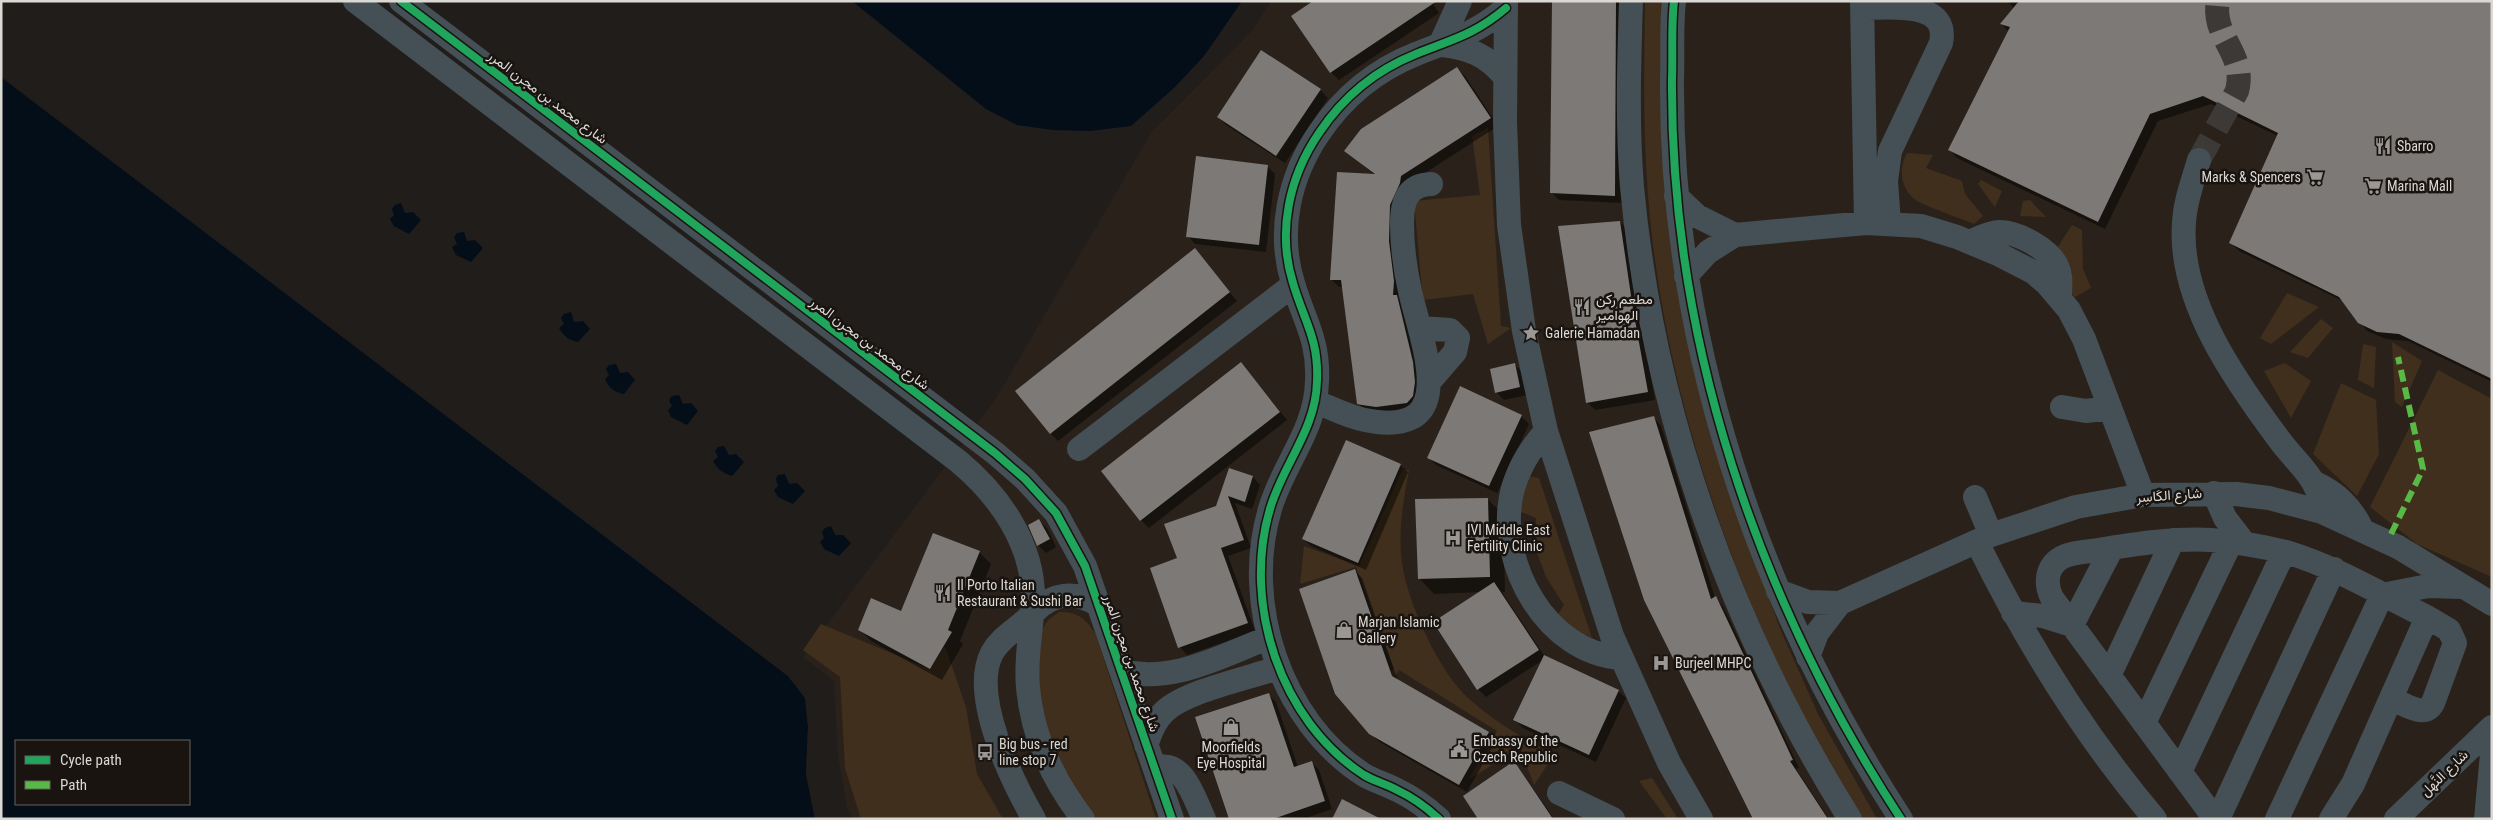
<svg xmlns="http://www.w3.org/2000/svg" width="2493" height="820" font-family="'Roboto Condensed',Vazirmatn,sans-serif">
<rect width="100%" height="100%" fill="#201d1b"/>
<path fill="#2a221a" d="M1271 1H2492V819H853L847 807 838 756 834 681 803 657 995 400 1151 133 1252 31Z"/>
<path fill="#402f1d" d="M1645 1H1664L1686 326 1699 391 1724 478 1781 631 1818 714 1877 819H1860C1841 785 1821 752 1803 717 1722 556 1662 376 1648 195 1643 131 1644 66 1645 1Z
M1488 128 1501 326 1511 328 1488 344 1473 294 1423 300 1414 201 1480 195 1472 136Z
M1907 153 1933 155 1926 168 1962 181 1965 194 1983 216 1974 224C1961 218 1919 205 1912 197 1900 185 1899 167 1907 153Z
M1981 180 2002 191 1995 207 1978 184Z
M2030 200 2046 217 2020 216 2023 201Z
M2072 225 2082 230 2083 269 2091 288 2073 298 2065 262 2057 248Z
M2287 293 2319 307 2271 344 2260 338Z
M2321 319 2333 328 2308 358 2290 352Z
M2392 342 2422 361 2402 407 2395 402Z
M2363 344 2376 347 2374 388 2358 380Z
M2285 363 2311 381 2291 418 2264 371Z
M2438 370 2492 399V577L2417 544 2370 507Z
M2341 383 2376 400 2379 454 2357 496 2313 454Z
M1402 470H1409C1404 497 1399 524 1401 553 1403 593 1435 664 1463 693 1489 719 1522 737 1554 755L1534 785 1520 748 1468 780 1497 731 1399 670 1379 701 1367 682 1394 669 1356 567 1300 584 1304 546 1359 566Z
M1528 476 1539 478 1592 638 1555 619 1564 605 1546 577 1536 550V518L1519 511Z
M1059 612C1079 612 1086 619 1096 635L1156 819H1085L1035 708 1038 637 1048 620Z
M821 624 930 669 945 646 966 707 977 774 1003 819H861L845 768 840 677 803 650Z
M1652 778 1678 819H1667L1639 781Z"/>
<path fill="#030e19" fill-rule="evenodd" d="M852 1H1242L1204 56 1175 87 1131 126 1090 131 1053 130 1017 125 986 109Z
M1 77 788 676 805 698 808 727 806 774 815 819H1ZM16 741H189V804H16Z
M401 203 405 213 413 212 421 220 409 234 394 226 390 219 394 215 392 209 395 205Z
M464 232 467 241 475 240 483 248 471 262 456 255 452 247 457 244 454 237 457 233Z
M571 312 574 322 583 321 590 329 578 342C569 340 564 337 559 328L564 324 561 318 564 314Z
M616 364 620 373 628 372 635 380 624 394C614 392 609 388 605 379L609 375 606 369 609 365Z
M679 395 683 404 691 403 698 411 687 425 671 417 668 410 672 406 669 400 672 396Z
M724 446 729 455 736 454 744 462 732 476C723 473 718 470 713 461L718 457 715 451 718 447Z
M785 474 789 484 797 483 805 491 793 504 778 497 774 490 778 486 776 479 778 475Z
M831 526 835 535H843L851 543 839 556 824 549 820 542 824 538 822 532 825 528Z"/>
<path fill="#201d1b" d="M1 75 790 674 808 697 810 727 808 774 817 819H815L806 774 808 727 805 698 788 676 1 77Z"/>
<path fill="#0007" d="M1431 1 1439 13 1339 80 1331 72 1293 17Z
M1554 1H1624L1622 203 1559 200 1551 192Z
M2008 1H2492V382L2408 341 2386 339 2367 331 2345 302 2239 251 2231 243 2278 136 2211 104 2158 121 2105 229 1957 158 1950 150 2009 32 2001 24 2014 9Z
M1457 68 1465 76 1498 126 1408 184 1420 370 1415 410 1366 411 1358 403 1344 287H1339L1331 279 1375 175 1346 151Z
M1320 90 1328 98 1285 163 1226 125 1218 117Z
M1267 166 1275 174 1266 252 1195 244 1188 236Z
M1620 222 1628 230 1640 318 1655 400 1595 410 1587 402Z
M1195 250 1237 301 1058 441 1050 433Z
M1241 364 1287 420 1149 528 1141 520Z
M1514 364 1522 372 1527 395 1504 400 1496 392Z
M1521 416 1529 424 1497 493 1436 465 1429 458Z
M1654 418 1661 426 1715 598 1723 606 1799 768 1796 769 1829 819H1755Z
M1400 465 1408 472 1366 570 1311 546 1304 539Z
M1230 470 1253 477 1260 485 1252 509 1235 503 1251 548 1228 556 1255 631 1187 655 1180 647 1178 559 1217 507Z
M1487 499 1503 514 1505 592H1502L1545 657 1618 691 1626 698 1596 762 1523 728 1515 720 1543 660 1486 697 1478 689 1481 592 1434 594 1419 578Z
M1039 521 1047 528 1056 547 1046 553 1038 545Z
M979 552 991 564 960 641 963 644 942 680 871 641 859 629 902 612Z
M1355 571 1362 578 1398 681 1488 733 1496 740 1467 792 1378 741 1370 733Z
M1268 694 1276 702 1298 767 1311 762 1319 770 1332 809 1303 819H1230Z
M1514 763 1521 771 1554 819H1480Z"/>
<path fill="#7c7977" d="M1313 1H1437L1330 73 1291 16Z
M1552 1H1616L1615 196 1550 193Z
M2019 1H2492V379L2399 334 2377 332 2358 323 2339 297 2229 243 2278 133 2203 96 2150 114 2098 222 1948 150 2010 27 2000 24Z
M1261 50 1321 89 1276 156 1217 117Z
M1457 67 1491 118 1401 176 1400 183 1390 205 1389 241 1394 281 1393 295H1397L1413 362 1415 382 1413 396 1407 403 1376 407 1362 405 1357 404 1341 280H1330L1337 172 1375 174 1344 151 1361 129Z
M1196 156 1268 165 1259 245 1186 237Z
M1620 221 1633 309 1648 392 1586 403 1558 226Z
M1195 248 1230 292 1050 434 1015 391Z
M1241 362 1280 412 1140 521 1101 471Z
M1515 363 1520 387 1495 393 1490 369Z
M1460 386 1522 415 1489 486 1427 458Z
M1654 416 1711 599 1716 596 1793 760 1790 761 1828 819H1753L1644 600 1589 432Z
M1346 440 1401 464 1358 563 1302 539Z
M1229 468 1253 476 1245 502 1228 496 1244 540 1221 548 1248 623 1178 648 1150 568 1177 558 1164 524 1216 506Z
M1488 498 1490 577 1418 579 1415 499Z
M1039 519 1050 539 1037 546 1028 525Z
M933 533 980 551 948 630 952 632 930 669 858 630 871 598 901 611Z
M1355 569 1392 676 1489 732 1459 785 1369 734 1335 694 1299 589Z
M1494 582 1539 650 1477 690 1433 622Z
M1544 655 1619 690 1589 755 1513 720Z
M1269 693 1294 767 1312 761 1325 801 1273 819H1229L1195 717Z
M1514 761 1553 819H1478L1463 796Z
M1342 799 1381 819H1332Z"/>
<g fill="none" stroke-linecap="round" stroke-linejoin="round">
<path stroke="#3c3937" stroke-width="24" stroke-dasharray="24 12" stroke-linecap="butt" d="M2199 160 2237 91C2247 54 2211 37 2218 1"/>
<path stroke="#455056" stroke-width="24" d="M355 1 958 461C999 495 1034 544 1033 600 1032 630 1025 657 1028 687 1032 736 1053 780 1083 819
M401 1 995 453 1025 479 1056 513 1085 566 1172 819
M1506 1 1505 123 1509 225 1524 331 1546 431 1612 636 1669 763 1701 819
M1631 1C1629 63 1627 125 1632 187 1653 412 1730 627 1850 819
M1674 1C1671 27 1673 53 1672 79 1670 342 1758 600 1901 819
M1862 1 1866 223
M1863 8C1890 8 1950 0 1941 43L1890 151 1886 181 1889 223
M1440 45 1460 1
M1442 45C1469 48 1487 55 1505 77
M2199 160C2193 181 2185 201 2184 223 2178 301 2236 382 2281 442 2300 467 2319 478 2322 512
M1676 196 1697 216 1735 235
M1969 242C1979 238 1988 233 1999 232 2018 232 2049 249 2057 266 2062 276 2060 286 2060 297
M1686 276 1708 252 1735 235 1866 223 1921 226 1957 237 2000 255 2033 272 2047 284 2069 310 2084 339 2143 495
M1420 328 1450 330 1458 338 1455 352 1430 381
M1316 402C1332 408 1348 417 1365 420 1464 440 1421 342 1410 291 1405 269 1402 246 1402 223 1402 203 1406 185 1431 184
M2062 407 2086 411 2110 408
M1546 431C1529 450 1516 472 1511 497 1498 565 1547 653 1621 658
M1079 449 1293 285
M2315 483C2337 493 2351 507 2362 529
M2214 493 2225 518 2245 544
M1975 497 1991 535
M1977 542C2026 642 2083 734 2155 819
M1778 591 1808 602 1840 603
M2013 613 2043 616 2072 625 2112 548
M1808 657 1817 633 1840 603 1991 535 2076 507 2143 495 2236 494 2269 498 2322 512 2398 547 2492 604
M1121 671C1172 684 1221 656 1268 638
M2109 676 2173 540
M2391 698C2404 704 2424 719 2433 703L2455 643 2449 630 2427 617
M2144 723 2231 542
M1146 745C1151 732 1155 720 1165 711 1187 691 1248 678 1278 668
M1155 768C1184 759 1194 798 1204 819
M2180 772 2284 552
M1559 793 1613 819
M1034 819C1012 781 970 695 992 653 1002 635 1020 628 1033 613 1052 593 1075 590 1098 605
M1439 819C1426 807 1412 797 1397 790 1386 784 1374 781 1364 775 1280 721 1242 603 1270 509 1283 464 1316 430 1317 381 1319 339 1304 321 1293 283 1277 232 1289 177 1319 133 1343 97 1376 70 1416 54 1453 39 1474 35 1506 8
M2215 819 2052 598C2045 584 2046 567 2061 558 2071 552 2086 552 2098 550 2135 544 2173 538 2211 540 2236 542 2261 546 2286 552 2336 567 2380 594 2427 617L2353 784 2331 819
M2218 819 2334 569
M2277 819 2382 595 2428 586 2462 587
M2396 819 2492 727
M2486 819 2492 754"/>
<path stroke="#58b947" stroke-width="6" stroke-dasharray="12 6" stroke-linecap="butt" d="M2391 534 2423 469 2398 357"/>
<g stroke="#191410" stroke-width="11">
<path id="cycleway" d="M401 1 995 453 1025 479 1056 513 1085 566 1172 819
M1674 1C1671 27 1673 53 1672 79 1670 342 1758 600 1901 819
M1439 819C1426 807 1412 797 1397 790 1386 784 1374 781 1364 775 1280 721 1242 603 1270 509 1283 464 1316 430 1317 381 1319 339 1304 321 1293 283 1277 232 1289 177 1319 133 1343 97 1376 70 1416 54 1453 39 1474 35 1506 8"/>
</g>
<use href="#cycleway" stroke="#20a55d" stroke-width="8"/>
</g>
<defs>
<g id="restaurant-bare" transform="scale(1.35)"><path d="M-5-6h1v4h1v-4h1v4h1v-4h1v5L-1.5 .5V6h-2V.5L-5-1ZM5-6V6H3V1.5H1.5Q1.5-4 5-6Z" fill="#9a9794" stroke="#191410" stroke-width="2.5" paint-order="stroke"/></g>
<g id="supermarket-bare" transform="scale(1.35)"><path d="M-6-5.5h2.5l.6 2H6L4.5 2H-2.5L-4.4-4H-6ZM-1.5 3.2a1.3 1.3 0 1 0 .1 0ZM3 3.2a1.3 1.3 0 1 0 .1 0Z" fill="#9a9794" stroke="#191410" stroke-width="2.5" paint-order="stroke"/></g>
<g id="sight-bare" transform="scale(1.35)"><path d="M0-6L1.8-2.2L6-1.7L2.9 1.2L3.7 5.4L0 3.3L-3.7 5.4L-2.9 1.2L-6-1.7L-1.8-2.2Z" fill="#9a9794" stroke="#191410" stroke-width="2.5" paint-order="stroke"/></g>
<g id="hospital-bare" transform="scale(1.35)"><path d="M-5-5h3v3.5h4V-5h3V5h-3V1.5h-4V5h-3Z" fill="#9a9794" stroke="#191410" stroke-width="2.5" paint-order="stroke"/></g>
<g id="shop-bare" transform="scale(1.35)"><path d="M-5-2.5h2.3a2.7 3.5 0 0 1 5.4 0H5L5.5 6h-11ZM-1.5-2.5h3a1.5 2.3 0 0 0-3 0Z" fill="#9a9794" stroke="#191410" stroke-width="2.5" paint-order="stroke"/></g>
<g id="civic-bare" transform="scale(1.35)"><path d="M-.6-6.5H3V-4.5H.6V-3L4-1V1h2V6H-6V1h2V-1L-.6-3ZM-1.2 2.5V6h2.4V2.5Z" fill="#9a9794" stroke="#191410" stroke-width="2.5" paint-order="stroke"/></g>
<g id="bus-bare" transform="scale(1.35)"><path d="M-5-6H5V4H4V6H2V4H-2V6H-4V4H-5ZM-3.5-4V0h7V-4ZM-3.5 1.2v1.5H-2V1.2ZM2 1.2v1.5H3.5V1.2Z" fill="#9a9794" stroke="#191410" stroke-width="2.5" paint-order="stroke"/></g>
</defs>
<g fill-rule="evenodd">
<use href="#restaurant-bare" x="2383" y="146"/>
<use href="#supermarket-bare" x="2315" y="177"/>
<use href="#supermarket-bare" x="2373" y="186"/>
<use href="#restaurant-bare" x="1582" y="307"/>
<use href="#sight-bare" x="1531" y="333"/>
<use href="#hospital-bare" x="1453" y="538"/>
<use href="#restaurant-bare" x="943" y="593"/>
<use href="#shop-bare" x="1344" y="630"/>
<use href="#hospital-bare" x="1661" y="663"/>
<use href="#shop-bare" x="1231" y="727"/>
<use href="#civic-bare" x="1459" y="749"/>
<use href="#bus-bare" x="985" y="752"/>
</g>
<g text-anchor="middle" stroke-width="5" stroke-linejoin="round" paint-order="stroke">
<g font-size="14" fill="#dcd9d5" stroke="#191410">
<text transform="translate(548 97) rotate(37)" y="5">شارع محمد بن مجرن المرر</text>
<text transform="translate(870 343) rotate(37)" y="5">شارع محمد بن مجرن المرر</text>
<text transform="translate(2169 495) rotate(-4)" y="5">شارع الكَاسِر</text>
<text transform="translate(1132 663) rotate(71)" y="5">شارع محمد بن مجرن المرر</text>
<text transform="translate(2444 773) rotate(-44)" y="5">شارع النَّهل</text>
</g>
<g font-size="14" fill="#dcd9d5" stroke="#191410" text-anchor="start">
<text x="2397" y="151">Sbarro</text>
<text x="2301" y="182" text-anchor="end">Marks &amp; Spencers</text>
<text x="2387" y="191">Marina Mall</text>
<text x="1596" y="304">مطعم ركن<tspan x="1596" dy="16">الهوامير</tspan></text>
<text x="1545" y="338">Galerie Hamadan</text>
<text x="1467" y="535">IVI Middle East<tspan x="1467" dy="16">Fertility Clinic</tspan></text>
<text x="957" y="590">Il Porto Italian<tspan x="957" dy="16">Restaurant &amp; Sushi Bar</tspan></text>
<text x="1358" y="627">Marjan Islamic<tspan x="1358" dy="16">Gallery</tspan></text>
<text x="1675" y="668">Burjeel MHPC</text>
<text x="1473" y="746">Embassy of the<tspan x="1473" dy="16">Czech Republic</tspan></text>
<text x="999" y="749">Big bus - red<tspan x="999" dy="16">line stop 7</tspan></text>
<text x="1231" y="752" text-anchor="middle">Moorfields<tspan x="1231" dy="16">Eye Hospital</tspan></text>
</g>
</g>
<rect width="2493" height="820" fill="none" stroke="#dcd9d5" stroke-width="5"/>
<rect x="15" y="740" width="175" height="65" fill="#191410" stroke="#67635f"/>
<rect x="25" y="756" width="25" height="8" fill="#20a55d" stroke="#67635f"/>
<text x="60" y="765" font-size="15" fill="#dcd9d5">Cycle path</text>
<rect x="25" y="781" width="25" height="8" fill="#58b947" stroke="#67635f"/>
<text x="60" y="790" font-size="15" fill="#dcd9d5">Path</text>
</svg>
